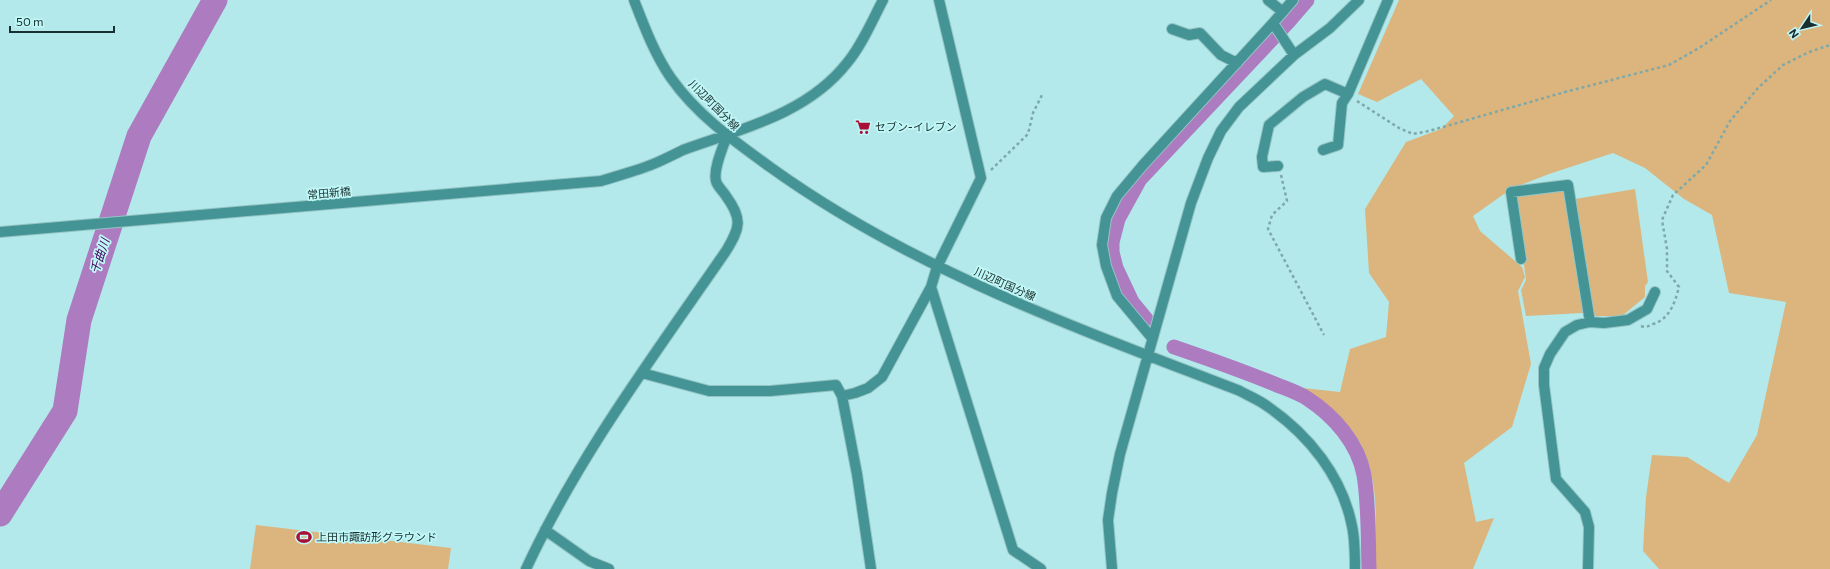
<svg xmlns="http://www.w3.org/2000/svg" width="1830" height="569" font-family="Commissioner,'Noto Sans JP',sans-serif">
<rect width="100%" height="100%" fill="#b3e9ea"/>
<path fill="#dbb57d" d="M1399 0H1830V569H1659L1643 551 1646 497 1652 455 1687 457 1729 483 1757 435 1786 302 1729 293 1712 215 1684 199 1645 168 1613 153 1549 174 1511 189 1473 216 1480 231 1522 267 1525 277 1518 291 1531 364 1512 427 1464 463 1476 522 1494 518 1473 569H1374C1376 518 1383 460 1343 421 1329 406 1310 397 1293 387L1340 392 1350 349 1386 337 1389 302 1369 273 1365 209 1406 142 1441 129 1454 116 1421 79 1377 102 1358 94Z
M1563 189 1583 313 1526 316 1521 290 1526 280 1515 196Z
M1635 189 1648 282 1645 286V297L1622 316H1592L1575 199Z
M256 525 451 548 448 569H250Z"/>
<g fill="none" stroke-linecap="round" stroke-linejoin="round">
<path stroke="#ad7bc0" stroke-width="15" d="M1146 319 1132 302 1116 268 1112 252V242L1118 219 1140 179 1288 22 1307 0
M1174 347C1209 359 1243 371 1277 385 1287 389 1299 393 1308 399 1334 416 1358 443 1364 475 1369 506 1368 538 1369 569"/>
<path stroke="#ad7bc0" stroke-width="25" d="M0 514 65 411 79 320 139 136 215 0"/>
<g stroke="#94c4c5" stroke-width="12">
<path id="minor" d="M634 0C644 26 655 55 671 78 697 115 734 141 770 167 913 270 1077 328 1240 391 1249 396 1259 400 1267 406 1309 435 1342 476 1352 526 1355 540 1355 555 1355 569
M939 0 981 178 937 267 931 287 1013 550 1041 569
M1268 0 1283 12
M1293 0 1273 23 1294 55
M1172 29 1189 35 1200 33 1221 55 1237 63
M1323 150 1338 145 1342 103 1348 94 1388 0
M1278 166 1263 167 1262 157 1269 125 1303 97 1325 84 1348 94
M0 232 601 181C620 175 640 170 658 162 667 158 675 154 683 150 741 129 807 114 847 63 862 45 872 21 883 0
M1521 259 1511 192 1568 185 1590 322
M1152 338 1117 296 1106 266 1102 245 1106 218 1117 196 1143 165 1273 23
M642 373 709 391H770L836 385 842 396 857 474 871 569
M842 396 855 393 868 388 882 377 931 287
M545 530 589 561 609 569
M526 569C579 455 655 354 726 251 740 228 743 219 726 196 723 191 717 186 716 181 713 169 723 147 727 136
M1112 569 1108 520 1112 493 1120 454 1191 203 1208 158 1221 131 1239 107 1294 55 1330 28 1359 0
M1588 569 1589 527 1585 512 1556 479 1544 385V368L1550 354 1565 332 1577 325 1590 322 1604 323 1628 320 1647 309 1655 292"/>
</g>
<path stroke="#7ea8a9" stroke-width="2.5" stroke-dasharray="3 3" stroke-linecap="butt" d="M1357 101 1399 128 1413 134 1429 131 1565 92 1669 65 1699 48 1771 0
M991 170 1028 134 1033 113 1043 93
M1281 175 1287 201 1272 215 1268 229 1324 335
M1641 326C1646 328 1649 326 1653 324 1670 319 1675 302 1679 287L1667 271V249L1662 220 1673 195 1706 165 1730 121 1758 88 1783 65 1809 52 1830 45"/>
<use href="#minor" stroke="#449495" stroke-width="10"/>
</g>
<defs>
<g id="supermarket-bare" transform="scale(1.2)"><path d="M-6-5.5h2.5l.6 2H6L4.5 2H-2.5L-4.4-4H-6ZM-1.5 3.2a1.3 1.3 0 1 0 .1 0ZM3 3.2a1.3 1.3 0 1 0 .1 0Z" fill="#a81035" stroke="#c0f7f7" stroke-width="2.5" paint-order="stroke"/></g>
<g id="stadium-bare" transform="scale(1.2)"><path d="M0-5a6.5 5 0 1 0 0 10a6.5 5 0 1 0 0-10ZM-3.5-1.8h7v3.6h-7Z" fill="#a81035" stroke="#c0f7f7" stroke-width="2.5" paint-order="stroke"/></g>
</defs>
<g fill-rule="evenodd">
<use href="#supermarket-bare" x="863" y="127"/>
<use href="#stadium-bare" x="304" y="537"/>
</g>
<g text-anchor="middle" stroke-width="3.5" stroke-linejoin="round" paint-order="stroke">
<g font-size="11" fill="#1a2f2f" stroke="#c0f7f7">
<text transform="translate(714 105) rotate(45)" y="4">川辺町国分線</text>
<text transform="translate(329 193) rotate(-5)" y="4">常田新橋</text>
<text transform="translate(1005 284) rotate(24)" y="4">川辺町国分線</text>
</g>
<g font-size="11" fill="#1a2f2f" stroke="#c0f7f7" text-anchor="start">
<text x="875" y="131">セブン-イレブン</text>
<text x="316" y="541">上田市諏訪形グラウンド</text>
</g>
<g font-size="12" font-style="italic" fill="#440058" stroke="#c0f7f7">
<text transform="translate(100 256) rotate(-72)" y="4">千曲川</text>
</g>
</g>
<g transform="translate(1802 28) rotate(235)" stroke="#c0f7f7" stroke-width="3" paint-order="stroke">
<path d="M0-3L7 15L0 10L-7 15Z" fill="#1a2f2f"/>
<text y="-6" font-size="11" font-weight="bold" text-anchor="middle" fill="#1a2f2f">N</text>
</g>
<path d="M10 26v6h104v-6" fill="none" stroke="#1a2f2f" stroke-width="2"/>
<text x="16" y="26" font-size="12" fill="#1a2f2f" stroke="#c0f7f7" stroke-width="3" paint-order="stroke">50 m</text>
</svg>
